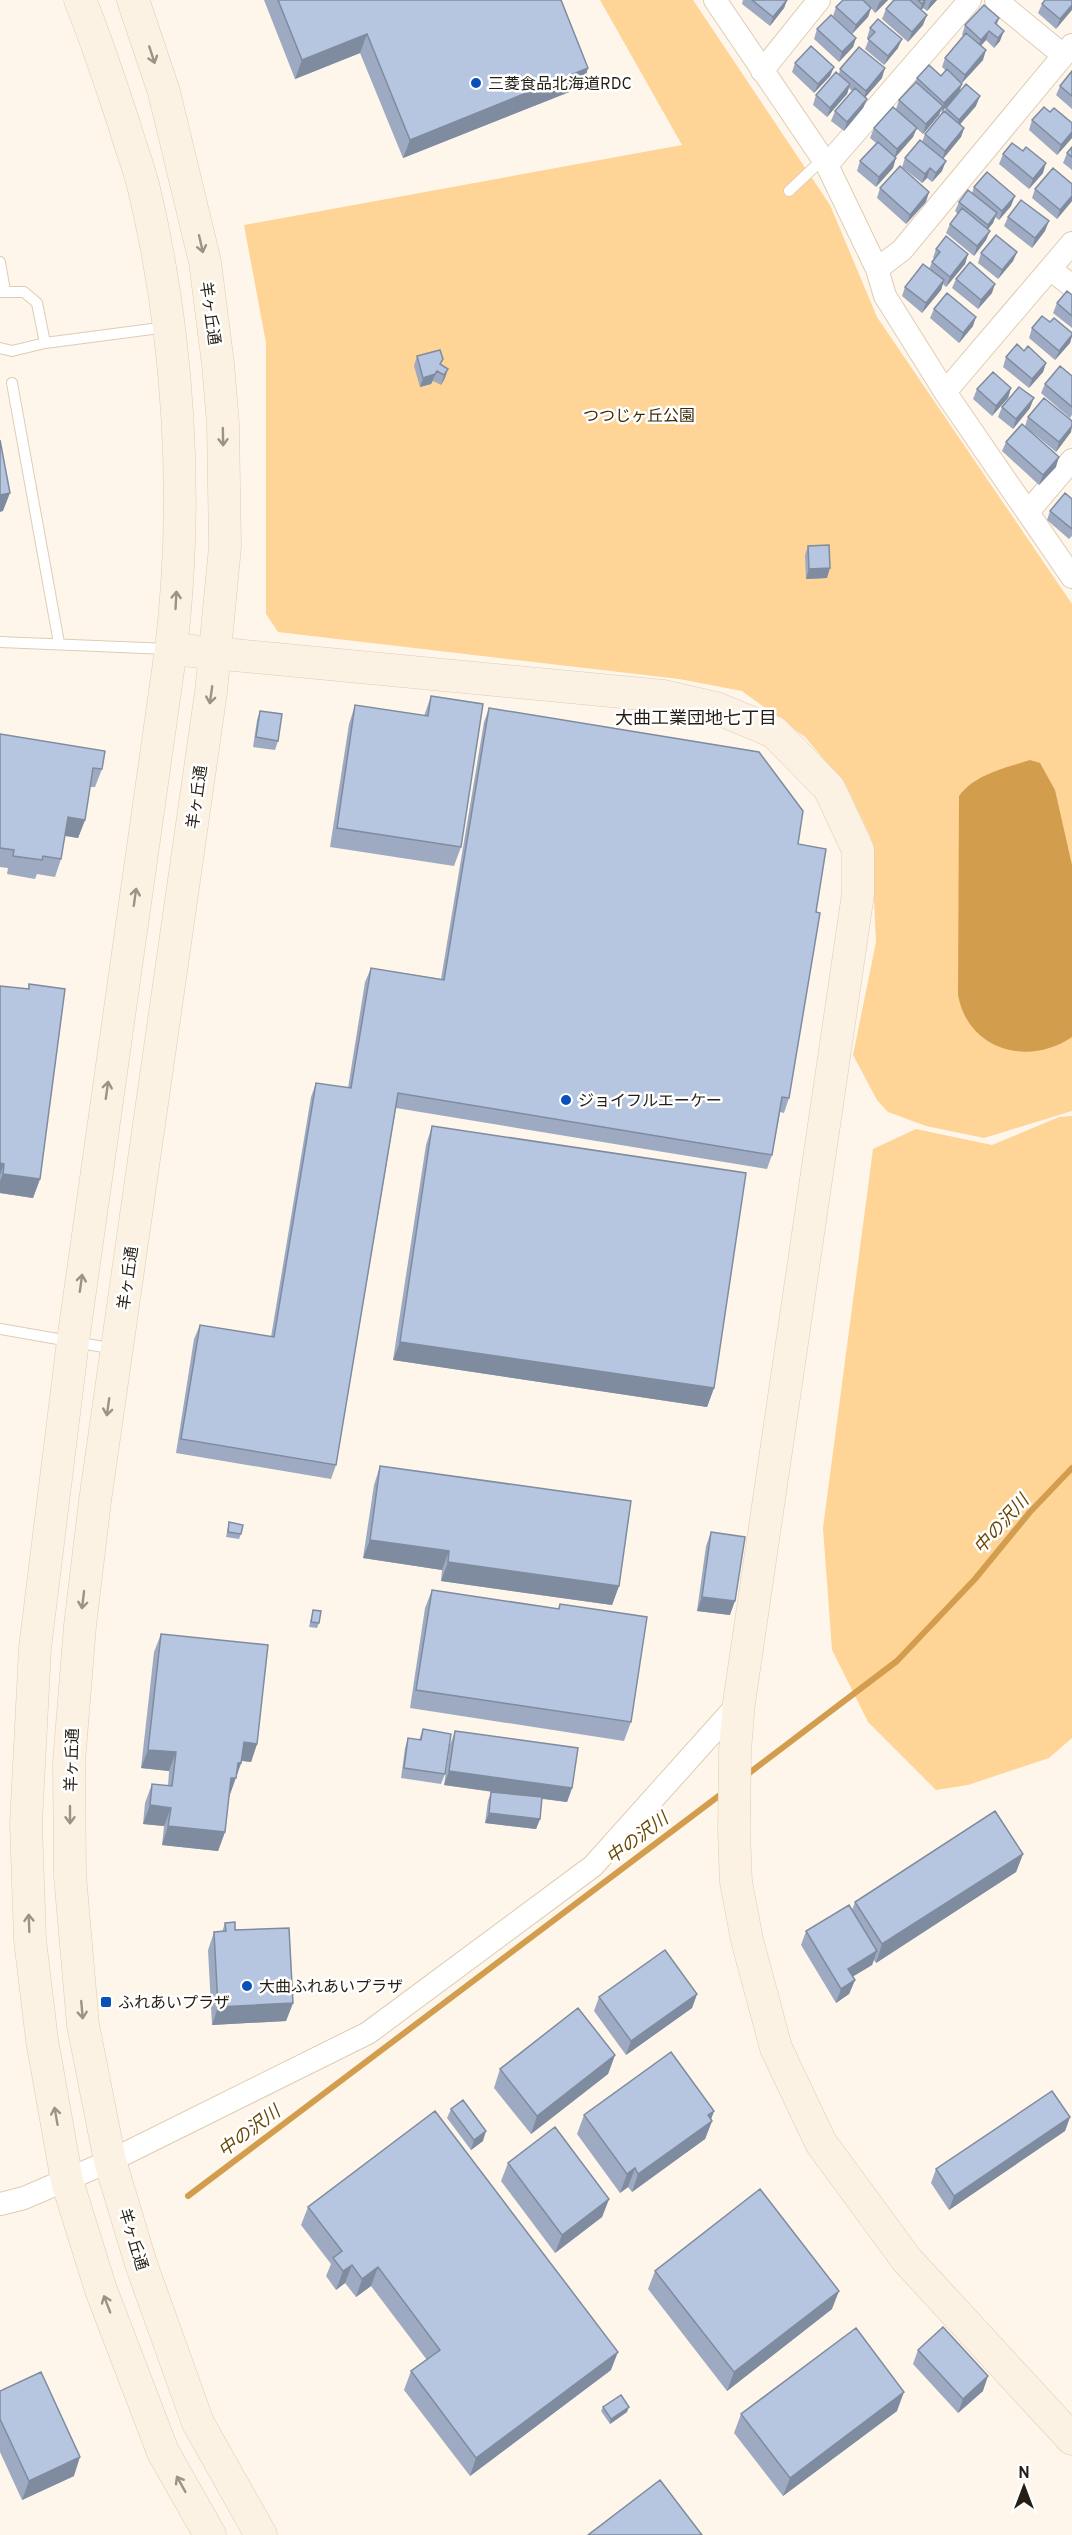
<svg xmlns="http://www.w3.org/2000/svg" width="1072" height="2535" font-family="Overpass,'Noto Sans JP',sans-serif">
<rect width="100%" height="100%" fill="#fef6eb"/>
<path fill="#fed497" d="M600 0H693L830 205 877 317 1072 604V1111L984 1138 926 1126 888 1112 877 1100 853 1055 876 942 871 838 846 785 805 737 742 691 679 679 278 632 266 614V343L244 225 682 145Z
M1072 1116V1738L1049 1758 968 1785 936 1790 868 1722 832 1650 823 1528 873 1149 916 1129 992 1145 1059 1117Z"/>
<path fill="#d29e4e" d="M1030 760 1040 763 1055 790 1072 865V1037C1028 1067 968 1050 958 995L959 796C975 774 1005 768 1030 760Z"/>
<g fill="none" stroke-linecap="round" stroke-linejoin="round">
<path stroke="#d29e4e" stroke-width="6" d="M744 1777 897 1661 975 1579 1030 1512 1072 1468
M188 2196 724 1792"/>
<g stroke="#dfccb2" stroke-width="12">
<path id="lane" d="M789 191 823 159
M0 262 5 291
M0 292H24L37 303 45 343
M0 348 12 351 45 343 167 327
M12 383 59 643
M0 642 168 649
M0 1329 115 1349"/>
</g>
<g stroke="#dfccb2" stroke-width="24">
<path id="street" d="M715 0 827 165 877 269 885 296 945 392 1072 577
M996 0 1063 55
M762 71 819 0
M827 165 970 0
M877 269 902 250 1072 45
M1050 269 1072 286
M945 392 1072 243
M1028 512 1072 460
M0 2204 24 2198 110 2161 368 2033 593 1866 739 1703"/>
</g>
<g stroke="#dfccb2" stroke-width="33">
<path id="secondary" d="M80 0C97 41 110 82 124 124 130 146 139 167 144 189 179 335 189 500 171 649L73 1341 35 1648 26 1824 30 1940 42 2040 67 2181 101 2290 163 2452 210 2535
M133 0 164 92 205 262 218 364 223 424 225 547 211 692 95 1501 80 1626 69 1762 70 1876 83 2025 110 2161 141 2264 198 2423 261 2535
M171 649 664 696 716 708 774 732 829 788 858 850V894L739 1703 735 1750 734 1832 736 1882 747 1940 776 2048 821 2143 907 2260 1072 2439"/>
</g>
<use href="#lane" stroke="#fff" stroke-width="10"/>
<use href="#street" stroke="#fff" stroke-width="22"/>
<use href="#secondary" stroke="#fbf2e3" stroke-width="32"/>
</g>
<path fill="#9daac2" d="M264 0H561L588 68 582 87 403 158 360 53 295 79Z
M743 0H787L784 8 770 26 742 4Z
M843 0H888L875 13 871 8 868 17 852 34 833 16 836 7Z
M894 0H937L927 11 923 8 921 10 923 25 908 42 882 19 886 9Z
M1072 0 1056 29 1038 13 1042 4Z
M999 18 997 25 1000 41 994 48 986 40 981 46 983 60 962 83 940 112 939 115 923 134 916 128 913 137 895 157 893 168 876 187 857 171 860 161 876 143 870 138 874 128 896 109 899 100 915 83 917 78 941 76 946 71 942 67 945 58 964 36 962 35 965 25Z
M870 28 898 48 884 65 865 49 869 39 867 38Z
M817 29 856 38 853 47 839 62 814 39Z
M795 63 834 67 830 76 814 93 792 72Z
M840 69 882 78 865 97 867 99 863 108 844 131 831 121 835 111 852 91 849 88 847 94 827 117 813 105 816 95 839 74Z
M1072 71V109L1056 95 1060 86Z
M976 106 960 124 964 128 961 137 943 159 942 171 932 182 927 178 922 183 902 167 905 158 922 142 925 134 944 112 946 108Z
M1050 112 1072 123V138L1057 155 1029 130 1032 120Z
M1072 147V170L1063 163 1067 153Z
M1003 154 1043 173 1029 189 999 164Z
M1072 184V201L1057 219 1032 198 1035 189Z
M974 187 1011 206 999 220 995 217 993 223 988 229 986 240 974 256 946 233 950 224 958 214 955 211 959 202 972 193Z
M880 188 926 202 906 224 877 198Z
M1008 217 1045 231 1032 248 1004 226Z
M936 249 968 254 965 264 946 287 943 284 941 290 922 313 902 296 905 287 929 269 932 262 934 259 933 258Z
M1017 252 1013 261 998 279 978 263 981 253Z
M956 279 992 293 978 309 952 288Z
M1072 295V328L1053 313 1057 303Z
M934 309 973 326 959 343 930 318Z
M1050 322 1072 333V337L1070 343 1055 360 1029 338 1032 328Z
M1024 351 1046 363 1043 372 1029 388 1003 367 1006 357Z
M417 356 441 365 445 378 441 385 433 381 431 384 420 387 414 366Z
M1072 376V415L1070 418 1041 393 1045 384Z
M1011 388 1008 398 992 416 973 399 977 389Z
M1002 407 1030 408 1013 429 998 417Z
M1028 417 1072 421 1071 432 1056 452 1032 432 1056 467 1039 485 1002 451 1006 442 1025 426Z
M1072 499V536L1069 539 1047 520 1050 511Z
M808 546 827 578 806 579 805 555Z
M431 696 461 847 454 866 330 847 349 724 355 705 424 716Z
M489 708 798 844 816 912 789 1098 784 1113 780 1112 772 1155 767 1169 396 1108 336 1465 331 1479 176 1453 194 1339 200 1325 271 1337 311 1097 316 1083 348 1088 365 982 371 968 441 979 484 722Z
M260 711 278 741 275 750 253 747 257 720Z
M0 734 102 769 95 787H90L85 820 78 838 65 836 61 859 55 877 37 874 35 879 7 874 8 868 0 867Z
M29 984 40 1179 33 1198 0 1193V986L28 989Z
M432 1126 714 1388 707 1407 393 1360 426 1145Z
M380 1466 619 1586 612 1605 441 1581 442 1570 363 1558 374 1485Z
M229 1522 241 1534 239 1539 226 1537Z
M711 1532 730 1615 697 1611 706 1546Z
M432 1590 558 1609 560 1604 631 1722 624 1741 410 1708 425 1608Z
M313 1610 319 1623 317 1628 309 1627Z
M161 1634 257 1744 251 1762 242 1761 229 1797 225 1832 218 1851 162 1845 164 1826 143 1824 145 1803 152 1784 168 1786 169 1771 141 1768 154 1652Z
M423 1729 445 1774 441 1784 401 1778 405 1748 408 1738 419 1740Z
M455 1731 572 1788 567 1802 542 1799 540 1819 536 1829 485 1823 488 1801 491 1792 500 1793 444 1785 450 1745Z
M1023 1854 1016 1872 876 1963 874 1960 872 1965 852 1977 855 1980 849 1994 836 2003 801 1945 806 1931 852 1910 855 1902Z
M225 1923 235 1930 293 2003 286 2021 212 2025 208 1950 214 1932H222Z
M697 1994 692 2008 626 2055 594 2011 599 1997Z
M615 2055 608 2074 531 2134 494 2088 500 2069Z
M451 2109 483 2141 471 2150 447 2118Z
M714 2111 711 2119 712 2121 705 2139 632 2192 628 2187 620 2193 577 2134 584 2115Z
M1070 2117 1065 2131 949 2210 931 2183 936 2169Z
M508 2163 609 2199 602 2217 555 2253 501 2181Z
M308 2207 611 2370 470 2476 404 2390 411 2371 427 2360 371 2286 356 2297 345 2283 336 2290 326 2276 331 2264 301 2225Z
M655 2271 832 2309 727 2391 648 2289Z
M918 2350 983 2391 958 2413 913 2364Z
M0 2391 74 2476 22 2500 0 2452Z
M603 2407 627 2412 610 2424 601 2411Z
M897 2411 783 2496 734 2433 741 2414Z"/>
<path fill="#7f8b9e" d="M787 0 784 8 770 26 773 17Z
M882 0H888L875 13 879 3Z
M925 0H926L923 8 919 13 922 4Z
M932 0H937L927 11 930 2Z
M1072 5V10L1056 29 1060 19Z
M871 8 868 17 852 34 856 25Z
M927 15 923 25 908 42 912 32Z
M989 31 986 40 977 49 981 40Z
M1004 31 1000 41 994 48 998 38Z
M367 34 360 53 295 79 302 60Z
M856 38 853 47 839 62 842 52Z
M902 39 898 48 884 65 888 56Z
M986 50 983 60 961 84 965 75Z
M834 67 830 76 814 93 818 84Z
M588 68 582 87 403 158 410 140Z
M885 68 882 78 863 100 866 91Z
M850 84 847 94 827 117 830 108Z
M962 84 959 93 941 113 944 103Z
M980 96 976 106 956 129 959 120Z
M867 99 863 108 844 131 847 122Z
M943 106 939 115 923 134 926 124Z
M917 128 913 137 894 159 897 149Z
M964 128 961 137 942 160 945 151Z
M1072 132V138L1057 155 1061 145Z
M896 158 893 168 876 187 879 177Z
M946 161 942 171 932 182 936 173Z
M1046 163 1043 173 1029 189 1033 179Z
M930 168 927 178 922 183 925 174Z
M929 192 926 202 906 224 910 215Z
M1015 196 1011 206 999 220 1002 211Z
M1072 196V201L1057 219 1060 210Z
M997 213 993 223 984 234 988 225Z
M1049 221 1045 231 1032 248 1035 238Z
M990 231 986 240 974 256 977 246Z
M1017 252 1013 261 998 279 1002 270Z
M968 254 965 264 946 287 950 277Z
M944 280 941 290 922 313 926 303Z
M995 284 992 293 978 309 981 300Z
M976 317 973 326 959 343 963 333Z
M1072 335 1070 343 1055 360 1059 351Z
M1046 363 1043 372 1029 388 1032 379Z
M448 369 445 378 441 385 444 375Z
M437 371 431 384 420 387 423 378Z
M1011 388 1008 398 992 416 996 406Z
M1034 398 1030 408 1013 429 1016 419Z
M1072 426 1071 432 1056 452 1059 442Z
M1059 457 1056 467 1039 485 1043 475Z
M10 493 3 511 0 512V495Z
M830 568 827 578 806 579 809 569Z
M68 817 85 820 78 838 61 835Z
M0 1163 4 1164 0 1175Z
M3 1174 40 1179 33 1198 0 1193V1181Z
M400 1342 714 1388 707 1407 393 1360Z
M370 1540 449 1551 442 1570 363 1558Z
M448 1562 619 1586 612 1605 441 1581Z
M702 1597 735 1601 730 1615 697 1611Z
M244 1742 257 1744 251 1762 237 1760Z
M148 1750 176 1752 169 1771 141 1768Z
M238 1763H241L229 1797 224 1796Z
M449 1771 572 1788 567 1802 444 1785Z
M150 1805 171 1808 164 1826 143 1824Z
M489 1813 540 1819 536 1829 485 1823Z
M168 1826 225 1832 218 1851 162 1845Z
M1023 1854 1016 1872 876 1963 882 1944Z
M877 1951 872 1965 842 1983 848 1969Z
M855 1980 849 1994 836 2003 841 1989Z
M697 1994 692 2008 626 2055 631 2041Z
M293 2003 286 2021 212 2025 218 2007Z
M615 2055 608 2074 531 2134 537 2116Z
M714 2111 710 2122 712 2121 705 2139 632 2192 638 2174Z
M1070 2117 1065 2131 949 2210 954 2196Z
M486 2131 483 2141 471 2150 474 2140Z
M635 2168 628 2187 620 2193 627 2174Z
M609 2199 602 2217 555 2253 562 2235Z
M352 2265 345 2283 336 2290 343 2271Z
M378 2267 371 2286 356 2297 362 2279Z
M839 2291 832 2309 727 2391 734 2372Z
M618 2352 611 2370 470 2476 476 2458Z
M988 2376 983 2391 958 2413 963 2399Z
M904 2392 897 2411 783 2496 790 2478Z
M629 2407 627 2412 610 2424 611 2419Z
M80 2457 74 2476 22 2500 29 2481Z"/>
<path fill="#b6c6e1" stroke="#7f8b9e" stroke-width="1.5" d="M278 0H561L588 68 410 140 367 34 302 60Z
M752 0H787L773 17Z
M843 0H863L871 8 856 25 836 7Z
M894 0H910L927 15 912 32 886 9Z
M918 0H925L922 4Z
M1045 0H1072V5L1060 19 1042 4Z
M984 5 999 18 995 23 1004 31 998 38 989 31 981 40 965 25Z
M831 15 856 38 842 52 817 29Z
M878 19 902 39 888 56 868 39 875 32 870 28Z
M966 33 986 50 965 75 945 58Z
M811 46 834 67 818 84 795 63Z
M859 47 885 68 866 91 840 69Z
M929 65 941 76 947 69 962 84 944 103 917 78Z
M1072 71V96L1060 86Z
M836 72 850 84 830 108 816 95Z
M916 82 943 106 926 124 899 100Z
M966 84 980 96 959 120 946 108Z
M855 88 867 99 847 122 835 111Z
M893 107 917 128 897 149 874 128Z
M1044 107 1050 112 1054 108 1072 123V132L1061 145 1032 120Z
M944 111 964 128 945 151 925 134Z
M920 140 946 161 936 173 930 168 925 174 905 158Z
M878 142 896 158 879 177 860 161Z
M1012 143 1023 151 1026 147 1046 163 1033 179 1003 154Z
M1072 147V157L1067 153Z
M900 166 929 192 910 215 880 188Z
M1053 168 1072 184V196L1060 210 1035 189Z
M987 172 1015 196 1002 211 974 187Z
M968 190 997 213 988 225 959 202Z
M1021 200 1049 221 1035 238 1008 217Z
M962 208 990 231 977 246 950 224Z
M996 235 1017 252 1002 270 981 253Z
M946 236 968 254 950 277 932 262 940 252 936 249Z
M970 262 995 284 981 300 956 279Z
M923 264 944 280 926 303 905 287Z
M1067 291 1072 295V316L1057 303Z
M947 293 976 317 963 333 934 309Z
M1042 316 1050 322 1054 318 1072 333V335L1059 351 1032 328Z
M1017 344 1024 351 1028 346 1046 363 1032 379 1006 357Z
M440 350 443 359 440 364 448 369 444 375 437 371 435 374 423 378 417 356Z
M1060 366 1072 376V407L1045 384Z
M993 372 1011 388 996 406 977 389Z
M1019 387 1034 398 1016 419 1002 407Z
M1044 398 1072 421V426L1059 442 1028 417Z
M1022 424 1059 457 1043 475 1006 442Z
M0 440 10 493 0 495Z
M1065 493 1072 499V529L1050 511Z
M829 545 830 568 809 569 808 546Z
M431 696 483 704 461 847 337 828 355 705 428 716Z
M489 708 759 752 803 811 798 844 826 849 816 912 820 913 789 1098 782 1097 772 1155 398 1093 336 1465 181 1439 200 1325 274 1337 316 1083 351 1088 371 968 444 980Z
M260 711 282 714 278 741 256 737Z
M0 734 105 751 102 769 93 768 85 820 68 817 61 859 43 856 42 860 13 856 14 850 0 848Z
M29 984 65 989 40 1179 3 1174 4 1164 0 1163V986L29 989Z
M432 1126 746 1173 714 1388 400 1342Z
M380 1466 631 1501 619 1586 448 1562 449 1551 370 1540Z
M229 1522 243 1525 241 1534 228 1532Z
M711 1532 745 1537 735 1601 702 1597Z
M432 1590 559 1609 560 1604 647 1617 631 1722 416 1690Z
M313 1610 321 1611 319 1623 311 1622Z
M161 1634 268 1645 257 1744 244 1742 241 1763H238L236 1778H231L225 1832 168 1826 171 1808 150 1805 152 1784 172 1786 176 1752 148 1750Z
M423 1729 451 1734 445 1774 404 1768 408 1738 421 1740Z
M455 1731 578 1748 572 1788 449 1771Z
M491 1792 542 1797 540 1819 489 1813Z
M995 1811 1023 1854 882 1944 855 1902Z
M849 1905 877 1951 848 1969 855 1980 841 1989 806 1931Z
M235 1922V1930L289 1928 293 2003 218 2007 214 1932 226 1931 225 1923Z
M665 1950 697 1994 631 2041 599 1997Z
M578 2008 615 2055 537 2116 500 2069Z
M671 2052 714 2111 708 2115 712 2121 638 2174 635 2168 627 2174 584 2115Z
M1052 2091 1070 2117 954 2196 936 2169Z
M463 2100 486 2131 474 2140 451 2109Z
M435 2111 618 2352 476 2458 411 2371 440 2350 378 2267 362 2279 352 2265 343 2271 333 2258 342 2251 308 2207Z
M555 2127 609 2199 562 2235 508 2163Z
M760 2189 839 2291 734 2372 655 2271Z
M943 2327 988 2376 963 2399 918 2350Z
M856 2328 904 2392 790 2478 741 2414Z
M41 2372 80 2457 29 2481 0 2419V2391Z
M621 2395 629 2407 611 2419 603 2407Z
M660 2480 702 2535H588Z"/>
<defs><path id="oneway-shaft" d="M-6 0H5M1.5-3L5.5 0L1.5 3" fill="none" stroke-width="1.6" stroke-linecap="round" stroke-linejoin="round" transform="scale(1.5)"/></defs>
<g stroke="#9b9386">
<use href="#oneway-shaft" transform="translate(152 55) rotate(72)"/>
<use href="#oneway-shaft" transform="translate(201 244) rotate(77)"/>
<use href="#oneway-shaft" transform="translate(223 437) rotate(89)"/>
<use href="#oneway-shaft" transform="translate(176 600) rotate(-87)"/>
<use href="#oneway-shaft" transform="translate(211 695) rotate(98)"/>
<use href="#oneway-shaft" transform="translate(135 897) rotate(-82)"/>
<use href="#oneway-shaft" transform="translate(107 1090) rotate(-82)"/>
<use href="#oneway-shaft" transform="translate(81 1283) rotate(-82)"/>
<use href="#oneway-shaft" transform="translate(108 1407) rotate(98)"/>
<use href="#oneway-shaft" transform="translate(83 1600) rotate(97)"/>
<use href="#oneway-shaft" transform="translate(70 1815) rotate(90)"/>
<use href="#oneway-shaft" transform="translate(29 1923) rotate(-92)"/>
<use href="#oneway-shaft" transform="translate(82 2010) rotate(85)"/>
<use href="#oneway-shaft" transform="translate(56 2116) rotate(-100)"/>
<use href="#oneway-shaft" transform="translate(107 2304) rotate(-111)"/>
<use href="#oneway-shaft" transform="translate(181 2484) rotate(-119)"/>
</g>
<g fill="#0a50ba" stroke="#fff" stroke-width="2">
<circle cx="476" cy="83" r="6"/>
<circle cx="566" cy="1100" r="6"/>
<circle cx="247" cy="1986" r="6"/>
<rect x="100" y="1996" width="12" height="12" rx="3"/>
</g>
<g text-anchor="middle" stroke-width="5" stroke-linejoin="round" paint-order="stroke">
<g font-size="16" fill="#251e14" stroke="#fff" text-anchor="start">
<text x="488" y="89">三菱食品北海道RDC</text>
<text x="578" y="1106">ジョイフルエーケー</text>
<text x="259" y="1992">大曲ふれあいプラザ</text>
<text x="118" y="2008">ふれあいプラザ</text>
</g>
<g font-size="16" fill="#251e14" stroke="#fff">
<text transform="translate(211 313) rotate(82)" y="6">羊ヶ丘通</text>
<text transform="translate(196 797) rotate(-82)" y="6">羊ヶ丘通</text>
<text transform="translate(127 1278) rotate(-82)" y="6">羊ヶ丘通</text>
<text transform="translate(71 1760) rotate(-88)" y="6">羊ヶ丘通</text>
<text transform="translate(134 2239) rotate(73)" y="6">羊ヶ丘通</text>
</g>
<g font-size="16" fill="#3f2a06" stroke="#fff">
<text x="639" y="421">つつじヶ丘公園</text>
</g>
<g font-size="18" fill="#251e14" stroke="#fff">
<text x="696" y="724">大曲工業団地七丁目</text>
</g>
<g font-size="18" font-style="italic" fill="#694704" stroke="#fff">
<text transform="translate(1001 1524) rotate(-48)" y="6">中の沢川</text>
<text transform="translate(637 1838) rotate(-37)" y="6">中の沢川</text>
<text transform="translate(249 2131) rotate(-37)" y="6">中の沢川</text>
</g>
</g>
<g transform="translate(1024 2487)" stroke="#ffffff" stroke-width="4.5" paint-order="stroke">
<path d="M0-4.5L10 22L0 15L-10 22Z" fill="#251e14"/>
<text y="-9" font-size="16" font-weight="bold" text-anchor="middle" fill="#251e14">N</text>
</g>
</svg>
